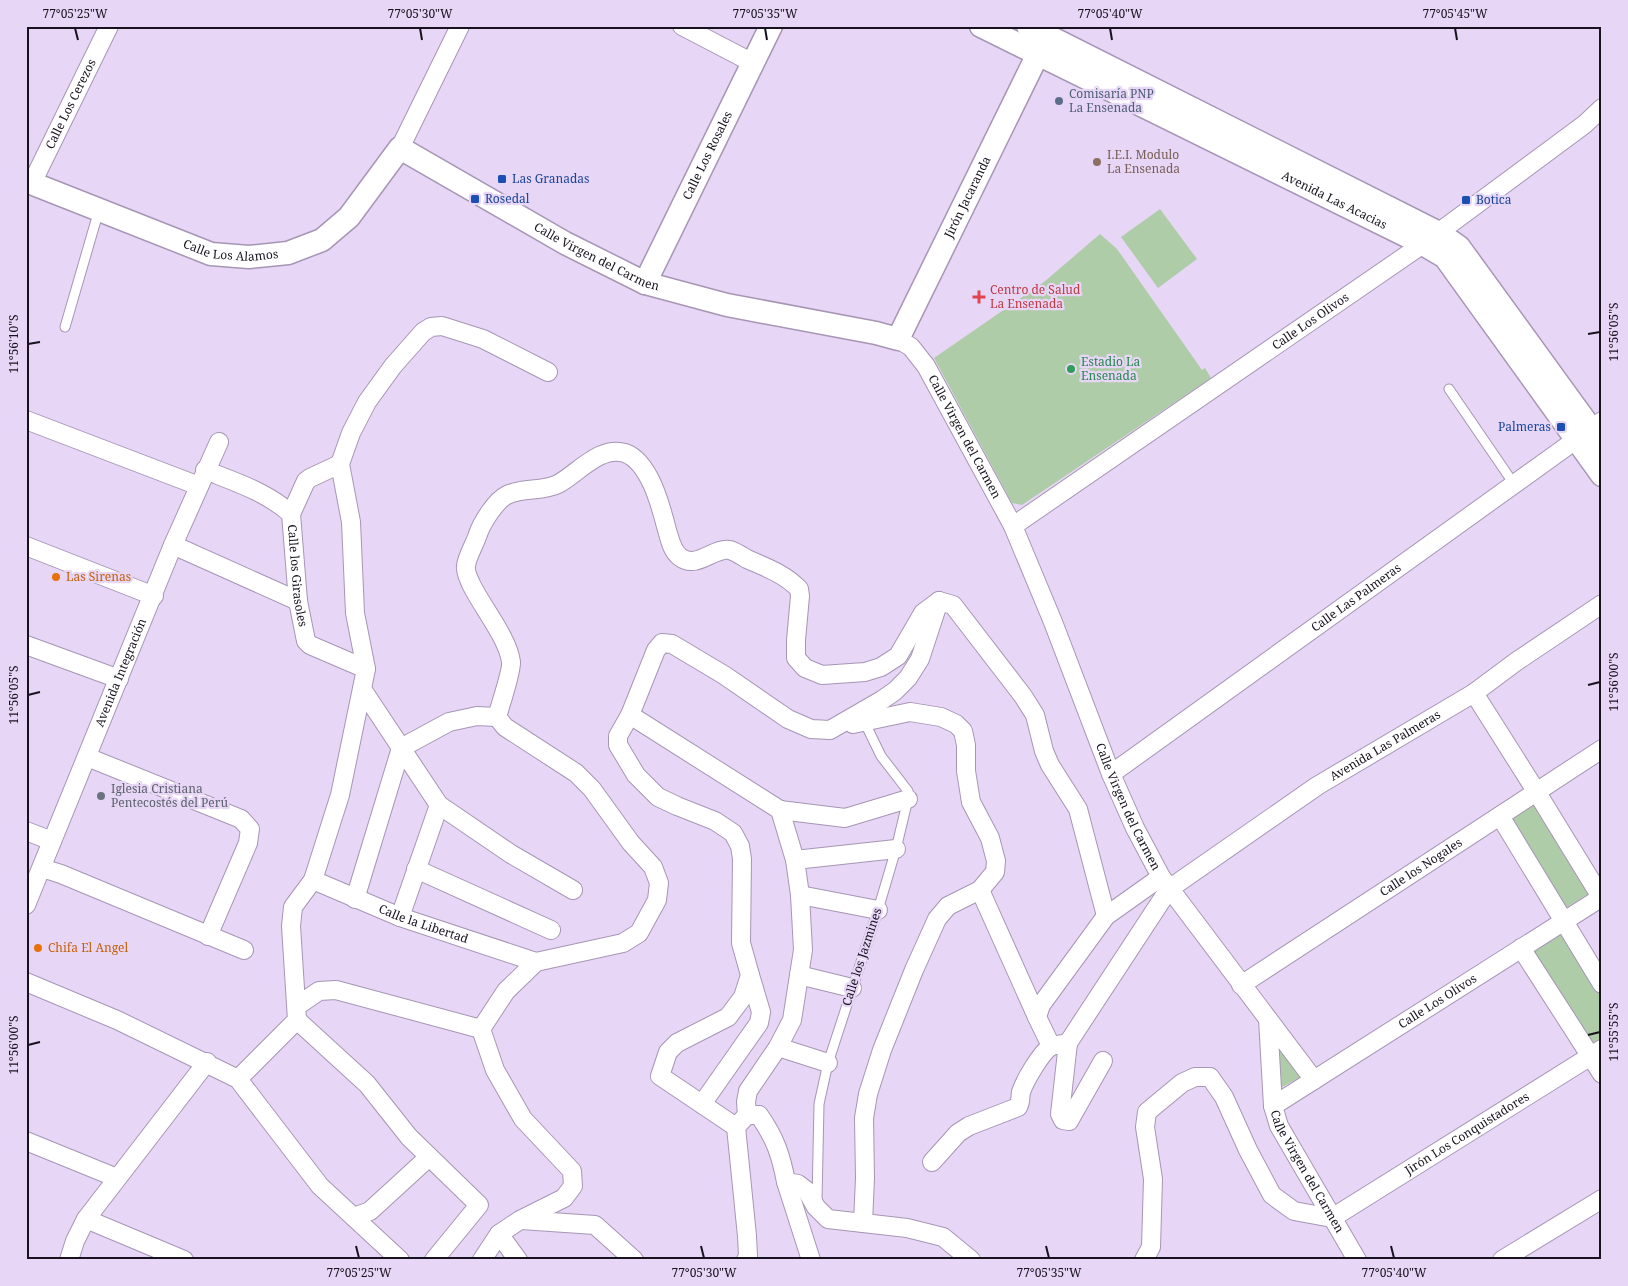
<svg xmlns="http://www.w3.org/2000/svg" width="1628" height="1286" font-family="'Noto Serif',serif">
<rect width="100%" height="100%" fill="#e7d6f6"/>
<path fill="#afcca9" d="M1160 209 1197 259 1158 288 1121 237Z
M1100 234 1117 249 1202 370 1205 368 1211 378 1022 505 1012 503 934 358 1044 282Z
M1535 801 1591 892 1566 908 1509 817Z
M1562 930 1602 997V1039L1589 1046 1531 947Z
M1276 1042 1300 1075 1299 1078 1282 1087 1280 1086Z"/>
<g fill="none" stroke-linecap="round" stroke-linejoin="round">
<g stroke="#a696b4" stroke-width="11">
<path id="service" d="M65 327 99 210
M1449 389 1514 484
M817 1201 819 1104 828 1063 878 910 896 849 908 799V791L881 756 864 721"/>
</g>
<g stroke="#a696b4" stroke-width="20">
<g id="minor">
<path d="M682 26 753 63"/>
<path d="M400 148 460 26"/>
<path id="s1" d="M32 183 109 26"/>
<path id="s2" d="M898 339 911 347 926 366 1013 526 1053 622 1111 774 1135 828 1161 877 1314 1080"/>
<path d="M26 420 199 486"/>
<path id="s3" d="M205 470C235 482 267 492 291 514L298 601 306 641 310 645 366 669"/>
<path d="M291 514 306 481 310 478 340 464"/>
<path id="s4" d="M1013 526 1423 244 1585 124 1602 108"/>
<path d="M173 545 298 601"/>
<path d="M26 546 154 596"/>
<path d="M26 645 119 679"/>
<path d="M362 689 439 805 511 854 573 890"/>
<path d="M1474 693 1536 791 1601 897"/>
<path d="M630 715 780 810 795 860 800 895 803 950 792 1020 778 1047 748 1091 746 1102 747 1115"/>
<path d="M853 724 910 712 941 717 956 724 963 731 966 745V771L971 802 990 838 996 861 995 872 980 890 948 906 937 919 914 970 882 1050 868 1094 864 1118 865 1178 863 1223"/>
<path d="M87 757 241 819 250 829 248 843 208 936"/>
<path id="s5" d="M1111 774 1602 421"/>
<path d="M780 810 845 818 908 799"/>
<path d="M1500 816 1602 984"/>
<path d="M26 831 52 841"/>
<path d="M795 860 896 849"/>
<path d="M42 868 61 874 244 950"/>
<path d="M416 869 551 930"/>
<path id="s6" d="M313 880 400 917 536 962"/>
<path d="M980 890 1037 1017"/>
<path d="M800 895 878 910"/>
<path d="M355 899 401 748 449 722 477 716 497 717"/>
<path id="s7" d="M26 905 173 545 219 442"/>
<path d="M400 917 439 805"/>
<path d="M1521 948 1602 1074"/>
<path d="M799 975 852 988"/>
<path d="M26 982 117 1020 238 1079 320 1186 400 1260"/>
<path id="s8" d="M1241 985 1602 749"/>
<path d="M297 1006 319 991 336 990 481 1029"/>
<path id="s9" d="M1268 1019 1273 1106 1279 1126 1357 1260"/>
<path d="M297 1020 367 1084 409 1137 479 1205 434 1260"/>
<path d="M1068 1043 1060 1114 1063 1120 1069 1121 1103 1061"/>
<path id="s10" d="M1051 1046 1068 1043 1169 889 1317 786 1474 693 1517 661 1602 604"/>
<path d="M778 1047 828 1063"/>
<path d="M238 1079 297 1020 291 926 293 907 313 880 340 795 366 669 355 613 351 522 340 464 351 433 367 402 393 366 423 332 431 327 442 326 483 339 548 372"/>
<path d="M702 1104 759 1023 761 1012 750 975"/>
<path id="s11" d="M1273 1106 1602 897"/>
<path d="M736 1127 660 1076 668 1052 677 1043 728 1017 743 997 750 975 741 943 742 859 740 846 733 833 715 821 677 806 658 797 636 775 618 745V736L630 715 656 650 662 643 672 644 724 675 788 719 811 729 830 730 882 700 895 691 908 678 920 659 939 601"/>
<path d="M26 1141 117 1178"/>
<path d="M932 1162 958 1133 969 1126 1018 1107C1021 1102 1020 1098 1021 1092 1025 1080 1041 1053 1051 1046L1037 1017 1041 1005 1106 916 1161 877"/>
<path d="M786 1182 811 1260"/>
<path d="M354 1217 370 1211 429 1157"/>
<path d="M86 1219 184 1260"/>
<path d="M521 1220 595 1225 634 1260"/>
<path d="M499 1234 518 1260"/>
<path d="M69 1260 75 1241 86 1219 207 1062"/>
<path d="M482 1260 499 1234 520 1220 564 1198 573 1186 572 1171 523 1119 495 1070 481 1029 506 991 536 962 623 943 639 933 657 900 659 883 653 867 631 843 592 789 576 773 505 727 497 717C500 706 512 671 511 662 508 638 482 607 471 584 469 579 465 572 466 566 467 556 475 544 478 534 482 523 495 501 507 495 523 487 542 492 558 484 577 474 600 445 625 453 650 462 661 507 667 530 670 540 672 551 680 557 697 570 713 547 730 550 736 552 742 556 747 559 765 567 785 574 799 589L800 596 796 640V658L805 668 822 675 865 672 881 667 898 656 923 613 939 601 953 605 1023 696 1035 715 1044 751 1050 765 1078 809 1106 916"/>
<path d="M746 1260 748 1256 747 1236 736 1127 747 1115H759C775 1138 781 1155 786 1182L798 1184 807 1191 816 1207 828 1219 907 1228 943 1237 971 1260"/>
<path id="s12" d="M1144 1260 1151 1247 1153 1179 1145 1127 1147 1112 1182 1083 1195 1077H1210L1224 1097 1248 1150 1272 1195 1294 1211 1332 1218 1602 1049"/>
<path d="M1502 1260 1602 1199"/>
</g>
</g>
<g stroke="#a696b4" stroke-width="25">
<g id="tertiary">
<path id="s13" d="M981 26 1423 244 1445 257 1602 475"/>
<path d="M1028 26 1439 233 1459 247 1602 444"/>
<path id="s14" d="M26 181 211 254 249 257 288 253 322 240 349 217 400 148 565 243 645 283 727 305 876 333 898 339 1038 54"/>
<path id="s15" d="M645 283 771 26"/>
</g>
</g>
<use href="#service" stroke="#fff" stroke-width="9"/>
<use href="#minor" stroke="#fff" stroke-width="18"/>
<use href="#tertiary" stroke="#fff" stroke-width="22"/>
</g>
<path fill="none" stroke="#17121d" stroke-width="2" d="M75 28 78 40M420 28 422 40M765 28 767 40M1110 28 1112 40M1455 28 1457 40M1588 334 1600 332M28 344 40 342M1588 685 1600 682M28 695 40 692M1588 1035 1600 1032M28 1045 40 1042M356 1246 359 1258M701 1246 704 1258M1046 1246 1049 1258M1391 1246 1394 1258"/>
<circle fill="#5c6f8a" stroke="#e7d6f6" stroke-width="2" cx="1059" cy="101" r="5"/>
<circle fill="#8d6e63" stroke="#e7d6f6" stroke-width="2" cx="1097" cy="162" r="5"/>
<g fill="#1a4fb4" stroke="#e7d6f6" stroke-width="2">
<rect x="497" y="174" width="10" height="10" rx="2.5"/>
<rect x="470" y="194" width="10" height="10" rx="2.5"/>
<rect x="1461" y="195" width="10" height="10" rx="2.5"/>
<rect x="1556" y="422" width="10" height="10" rx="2.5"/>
</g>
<path fill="#e0444e" stroke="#e7d6f6" stroke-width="2" d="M976.5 289.5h5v5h5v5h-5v5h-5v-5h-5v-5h5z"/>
<circle fill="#2e9e5b" stroke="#e7d6f6" stroke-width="2" cx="1071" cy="369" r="5"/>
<g fill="#e8710a" stroke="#e7d6f6" stroke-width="2">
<circle cx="56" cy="577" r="5"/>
<circle cx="38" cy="948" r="5"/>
</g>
<circle fill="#6b7280" stroke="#e7d6f6" stroke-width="2" cx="101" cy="796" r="5"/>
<g text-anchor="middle" stroke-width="4.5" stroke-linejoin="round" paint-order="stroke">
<g font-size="12" fill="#4e5e75" stroke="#e7d6f6" text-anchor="start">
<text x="1069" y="98">Comisaría PNP<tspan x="1069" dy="14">La Ensenada</tspan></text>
</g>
<g font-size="12" fill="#17121d" stroke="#e7d6f6">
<text dy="4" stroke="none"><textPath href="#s1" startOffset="88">Calle Los Cerezos</textPath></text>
<text dy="4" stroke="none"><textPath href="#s15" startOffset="142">Calle Los Rosales</textPath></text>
<text dy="4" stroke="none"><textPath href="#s14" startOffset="1131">Jirón Jacaranda</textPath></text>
<text dy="4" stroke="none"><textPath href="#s13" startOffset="394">Avenida Las Acacias</textPath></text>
<text dy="4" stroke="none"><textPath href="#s14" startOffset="218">Calle Los Alamos</textPath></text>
<text dy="4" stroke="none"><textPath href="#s14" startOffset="659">Calle Virgen del Carmen</textPath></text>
<text dy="4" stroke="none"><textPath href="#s4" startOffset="361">Calle Los Olivos</textPath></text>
<text dy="4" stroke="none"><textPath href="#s2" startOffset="120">Calle Virgen del Carmen</textPath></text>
<text dy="4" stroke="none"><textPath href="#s3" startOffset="159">Calle los Girasoles</textPath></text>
<text dy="4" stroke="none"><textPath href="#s5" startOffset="302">Calle Las Palmeras</textPath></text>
<text dy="4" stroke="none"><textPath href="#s7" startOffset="251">Avenida Integración</textPath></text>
<text dy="4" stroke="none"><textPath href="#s10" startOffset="461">Avenida Las Palmeras</textPath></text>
<text dy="4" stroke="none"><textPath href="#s2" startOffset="525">Calle Virgen del Carmen</textPath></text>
<text dy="4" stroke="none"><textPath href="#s8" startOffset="215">Calle los Nogales</textPath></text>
<text dy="4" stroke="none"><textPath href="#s6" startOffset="119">Calle la Libertad</textPath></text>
<text transform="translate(862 957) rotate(-72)" y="4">Calle los Jazmines</text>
<text dy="4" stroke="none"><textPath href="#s11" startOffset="195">Calle Los Olivos</textPath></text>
<text dy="4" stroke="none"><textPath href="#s12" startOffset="584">Jirón Los Conquistadores</textPath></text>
<text dy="4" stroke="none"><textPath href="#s9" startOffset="161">Calle Virgen del Carmen</textPath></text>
</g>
<g font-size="12" fill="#785e54" stroke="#e7d6f6" text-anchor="start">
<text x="1107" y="159">I.E.I. Modulo<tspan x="1107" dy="14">La Ensenada</tspan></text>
</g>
<g font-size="12" fill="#164399" stroke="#e7d6f6" text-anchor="start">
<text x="512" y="183">Las Granadas</text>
<text x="485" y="203">Rosedal</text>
<text x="1476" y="204">Botica</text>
<text x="1551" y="431" text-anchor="end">Palmeras</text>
</g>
<g font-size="12" fill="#be3a42" stroke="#e7d6f6" text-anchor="start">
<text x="990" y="294">Centro de Salud<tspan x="990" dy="14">La Ensenada</tspan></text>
</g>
<g font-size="12" fill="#27864d" stroke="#e7d6f6" text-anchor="start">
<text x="1081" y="366">Estadio La<tspan x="1081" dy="14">Ensenada</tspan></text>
</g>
<g font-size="12" fill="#c56008" stroke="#e7d6f6" text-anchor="start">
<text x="66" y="581">Las Sirenas</text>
<text x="48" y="952">Chifa El Angel</text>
</g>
<g font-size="12" fill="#5b616d" stroke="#e7d6f6" text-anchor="start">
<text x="111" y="793">Iglesia Cristiana<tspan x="111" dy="14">Pentecostés del Perú</tspan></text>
</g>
</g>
<rect width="1628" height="1286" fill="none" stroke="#e7d6f6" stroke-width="55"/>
<rect x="28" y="28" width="1572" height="1230" fill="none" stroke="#17121d" stroke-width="2"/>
<g font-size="12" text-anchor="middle" fill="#17121d">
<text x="75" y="18">77°05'25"W</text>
<text x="420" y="18">77°05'30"W</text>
<text x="765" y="18">77°05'35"W</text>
<text x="1110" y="18">77°05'40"W</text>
<text x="1455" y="18">77°05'45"W</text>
<text transform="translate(1614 332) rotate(-90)" y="4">11°56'05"S</text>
<text transform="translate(14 344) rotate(-90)" y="4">11°56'10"S</text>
<text transform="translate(1614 682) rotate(-90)" y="4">11°56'00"S</text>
<text transform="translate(14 695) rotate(-90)" y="4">11°56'05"S</text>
<text transform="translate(1614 1032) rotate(-90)" y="4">11°55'55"S</text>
<text transform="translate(14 1045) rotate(-90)" y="4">11°56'00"S</text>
<text x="359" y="1277">77°05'25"W</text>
<text x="704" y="1277">77°05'30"W</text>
<text x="1049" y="1277">77°05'35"W</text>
<text x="1394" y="1277">77°05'40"W</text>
</g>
</svg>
